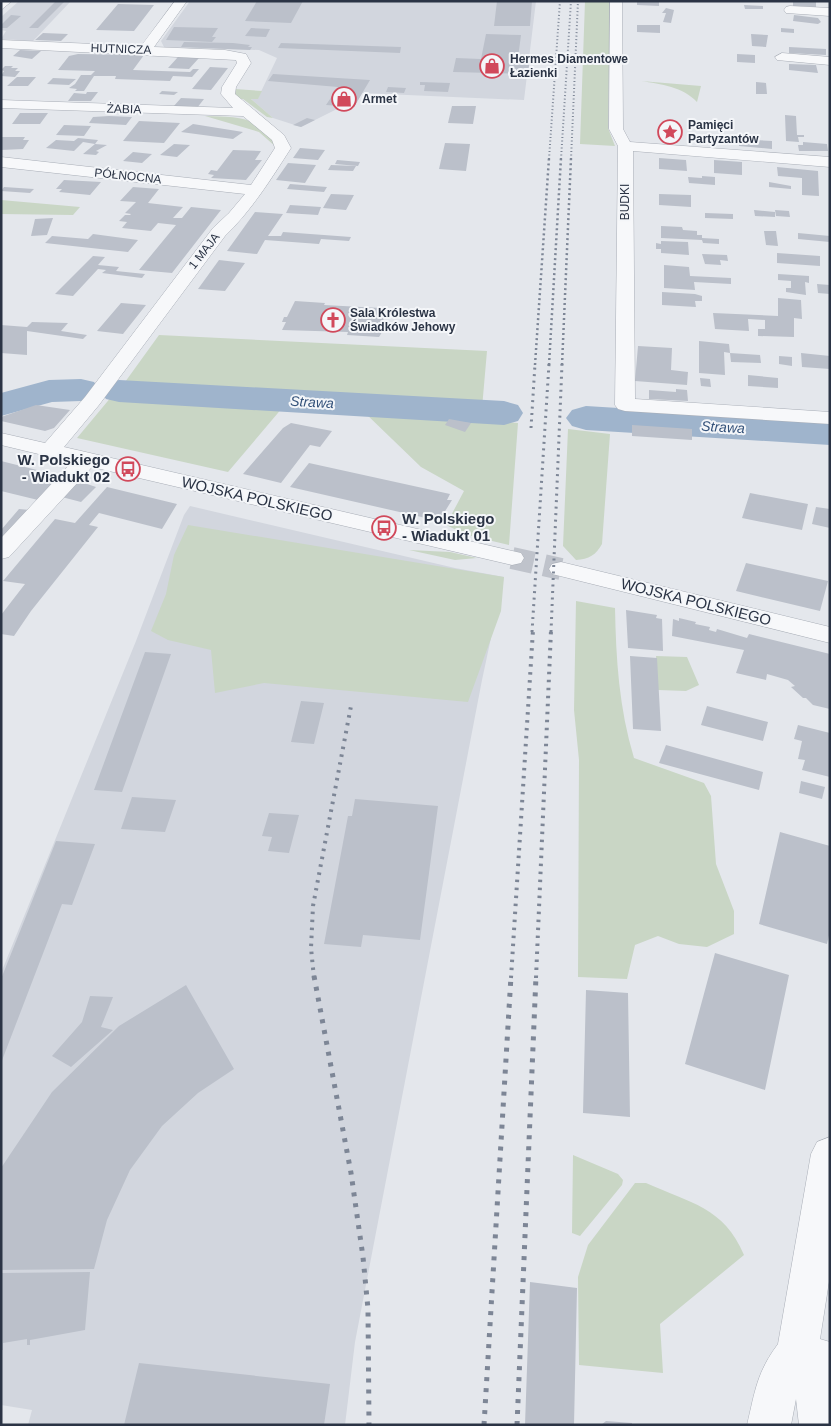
<svg xmlns="http://www.w3.org/2000/svg" width="831" height="1426" font-family="Helvetica,sans-serif">
<rect width="100%" height="100%" fill="#e4e7ec"/>
<path fill="#d2d6de" d="M19 1H71L33 41 1 39 6 31 1 30V17Z
M190 1H536L524 100 362 93 354 107 343 106 301 127 273 118 250 98H258L277 58 259 50 164 47 161 41Z
M190 506 455 568 504 577 482 680 355 1342 345 1425H28L32 1410 1 1405V973L136 641 184 515Z"/>
<path fill="#c9d6c5" d="M585 1H610L608 128 615 146 580 144Z
M641 81 701 86 697 102C683 87 661 84 641 81Z
M235 89 262 91 258 99H251L273 118 267 117 243 99H240L234 94Z
M205 116C237 117 260 115 276 147L259 132Z
M1 200 80 207 73 215 1 214Z
M159 335 487 351 482 408 120 389Z
M112 396 283 407 228 472 77 438Z
M363 411 518 423 509 545 467 535 446 525 464 491 421 467Z
M568 429 610 434 602 544C596 555 589 559 576 560L563 546Z
M188 525 504 577 501 611 468 702 264 683 215 693 211 650 168 640 151 631 166 594 174 555Z
M409 550 450 552 477 558 455 560Z
M576 601 615 608C616 659 619 708 634 758L704 783 711 796 716 864 734 911V934L707 947 679 944 658 936 635 945 627 979 578 977 579 760 574 710Z
M656 656 687 657 699 685 686 691 658 690Z
M573 1155 618 1174 623 1180 622 1185 580 1236 572 1233Z
M635 1183H646C690 1203 724 1207 744 1255L660 1324 663 1373 579 1365 578 1277 588 1245Z"/>
<g fill="none" stroke-linecap="round" stroke-linejoin="round">
<path fill="#9fb4cc" fill-rule="evenodd" d="M81 379 94 382 100 390 94 398 81 401 52 402 1 416V393L49 380Z
M119 380 504 401 518 405 523 413 518 421 504 425 119 402 106 399 100 391 106 383Z
M586 406 830 421V445L586 430 572 426 566 418 572 410Z"/>
</g>
<path fill="#bbc0ca" d="M56 1H65L38 28H29Z
M257 1H303L291 23 245 21Z
M497 1H532L530 26H494Z
M637 1H659V6L637 5Z
M793 1H816V7L793 6Z
M118 4 154 5 134 31 96 30Z
M744 5 763 6V9H745Z
M666 8 674 10 671 23 663 22 666 13H662Z
M11 15 21 16 7 28H1V25Z
M794 15 818 18 821 22 818 24 793 21Z
M637 25H660V33L637 32Z
M174 27 218 28 212 37H216L212 42 166 40Z
M251 28 270 29 266 37 245 36Z
M781 28 794 29V33L781 32Z
M43 33 68 34 61 41 35 40Z
M486 34 521 35 518 58H530L528 74 453 72 456 58 481 59Z
M751 34 768 35 766 47 752 46Z
M184 42 233 43 250 45 248 47H252L250 50 181 47Z
M281 43 401 47 400 53 278 48Z
M789 47 826 49V55L789 53Z
M20 50 41 51 32 59 13 56Z
M78 54 144 55 133 70 190 72 193 69H199L192 77 173 76 170 81 115 79 116 76H94L84 91H75L77 89 69 88 75 84 81 75H91L95 71 58 70 69 56Z
M737 54 755 55V63L737 62Z
M178 57 199 58 189 69 168 68Z
M789 64 816 65 818 73 789 70Z
M5 66H13L11 68H18L15 71H20L15 77 1 76 4 71 1 70Z
M210 67 228 68 211 90 192 89Z
M273 74 370 80 354 107 326 105 338 87 268 81Z
M17 77H36L28 86H7Z
M53 78 76 79 69 85 47 84Z
M420 82 450 83 448 92 424 91 425 85H420Z
M756 82 766 83 767 94H756Z
M388 87 406 88 404 93 386 92Z
M162 91 178 92 174 95 159 94Z
M87 92H98L91 101H68L74 93 86 94Z
M181 98 204 99 197 108 173 107Z
M452 106H476L473 124 448 123Z
M20 113H48L40 124H12Z
M785 115 796 116 797 135H804V137H798L799 142 786 141Z
M109 116 132 117 126 125 89 123 93 117Z
M307 118 315 120 301 127 293 125Z
M139 121 180 123 164 143 123 141Z
M193 124 243 132 233 139 181 132Z
M64 125 91 126 84 136 56 135Z
M1 137H25L23 140H29L23 149 1 150Z
M78 138 98 140 95 144 83 142 74 151 46 148 56 140 74 141Z
M739 139 772 141V149L739 146Z
M803 142 827 144 828 151H799L798 145H803Z
M445 143 470 144 466 171 439 169Z
M95 144 107 145 96 151 99 152 96 155 83 154Z
M174 144 190 145 177 157 160 155Z
M300 148 325 150 318 160 293 158Z
M233 150 261 151 255 160H262L246 180 211 178 214 175 208 174 211 170 217 171Z
M133 152 152 154 142 163 123 161Z
M659 158 686 160 687 171 659 169Z
M337 160 360 162 358 166 335 164Z
M714 160 742 162V175L714 173Z
M288 163 316 165 305 183 276 180Z
M331 165 356 166 353 171 328 170Z
M777 167 818 171 819 196 802 195V178L778 176Z
M702 176 715 177V185L689 183 688 177 702 178Z
M64 180 101 182 90 195 59 192 62 189H56Z
M769 182 791 186V189L769 187Z
M290 184 327 187 324 192 287 189Z
M4 187 34 189 30 193 1 191Z
M133 187 159 189 148 203 183 207 173 218H182L191 207 221 210 172 273 139 270 176 225 158 223 151 231 122 228 127 222 119 221 125 215H130L131 214 125 213 136 202 120 201Z
M331 194 354 195 346 210 323 208Z
M659 194 691 195V207L659 205Z
M290 205 321 207 318 215 286 213Z
M754 210 775 212V217L755 216Z
M775 210 789 211 790 217 776 216Z
M255 212 283 214 268 236H281L283 232 351 237 349 241 321 239 319 244 265 240 257 254 227 251Z
M705 213 733 214V219L705 218Z
M53 218 47 235 31 236 35 219Z
M661 226 682 227 683 230 697 231V235H702V238L719 239V244L703 243 702 240 661 238Z
M764 231H776L778 246 766 245Z
M798 233 830 236V242L798 239Z
M93 234 138 240 128 252 45 243 52 236 88 239Z
M661 241 688 242 689 255 661 253V249H656V243L661 244Z
M777 253 820 256V266L777 263Z
M702 254 727 255 728 261 720 260 721 265 705 264Z
M93 256 105 257 98 265 119 267 116 271 145 274 142 278 102 273 106 270 98 269 73 296 55 294Z
M219 260 245 263 225 291 198 289Z
M664 265 689 267 690 276 731 278V284L694 282 695 290 664 288Z
M778 274 809 276V283L805 282 806 295 786 292V288H791V281L778 280Z
M817 284 830 285V294L818 293Z
M662 292 695 294 702 296V301H695L696 307 662 305Z
M778 298 801 300 802 319 794 318V337L758 336V329H765V320L748 319 749 331 715 329 713 313 778 316Z
M295 301 325 303 324 305 418 310 416 318 386 313 382 323 387 324 379 337 347 335 348 332 282 330 286 322H282L284 317H287Z
M121 303 146 305 123 334 97 331Z
M32 322 68 323 61 331 87 335 83 339 27 331V355L1 353V325L27 327Z
M699 341 729 344 730 353 724 352 725 375 699 373Z
M638 346 672 348 671 370 688 372 687 385 635 381Z
M730 353 760 355 761 363 731 362Z
M801 353 830 356V369L802 367Z
M779 356 792 357V366L779 364Z
M748 375 778 378V388L748 386Z
M700 378 710 379 711 387 701 386Z
M676 389 687 390 688 401 649 399V390L676 392Z
M36 405 70 410 54 428 45 431 1 421V417Z
M449 419 471 423 465 432 445 425Z
M291 423 332 431 320 447 310 445 281 483 243 474 283 428Z
M632 425 692 429V440L632 436Z
M1 461 61 476 38 500 1 491Z
M309 463 450 494 447 500H452L439 521 290 487Z
M75 480 96 487 81 502 58 496Z
M107 487 177 504 162 529 99 513 89 525 98 527 31 611 14 636 1 634V615L25 584 3 581 55 519 75 523Z
M750 493 808 504 802 530 742 518Z
M816 507 830 509V528L812 524Z
M19 509 30 510 1 544V530Z
M746 563 828 581 820 611 736 591Z
M626 610 657 615 656 618 662 619 663 651 628 648Z
M679 618 696 622 695 624 710 627 709 630 716 632 717 629 747 638 749 634 830 654V709L813 705 806 698H803L791 687 795 686 788 680 767 674 766 680 736 673 744 650 672 636 673 619 679 621Z
M145 652 171 654 122 792 94 790Z
M630 656 657 658 661 731 633 729Z
M301 701 324 703 314 744 291 742Z
M707 706 768 722 763 741 701 725Z
M798 725 830 733V777L802 770 805 760 798 759 802 741 794 739Z
M666 745 763 772 759 790 659 763Z
M801 781 825 787 822 799 799 793Z
M132 797 176 800 165 832 121 829Z
M355 799 438 806 420 940 363 935 361 947 324 944 348 816H352Z
M269 813 299 815 289 853 268 851 272 837 262 836Z
M780 832 830 846V931L827 944 759 924Z
M56 841 95 844 72 905 62 904 1 1063V979Z
M715 953 789 975 765 1090 685 1064Z
M186 985 234 1069 198 1093 162 1126 130 1170 107 1220 94 1269 1 1270V1168L52 1092 119 1026Z
M586 990 628 993 630 1117 583 1113Z
M90 996 113 997 101 1027 113 1030 71 1067 52 1056 82 1022Z
M90 1272 85 1330 30 1340V1345H27V1339L3 1343V1350H1V1273Z
M530 1282 577 1288 574 1425H525Z
M139 1363 330 1384 324 1425H124Z
M606 1421 632 1423V1425H601Z"/>
<g fill="none" stroke-linecap="round" stroke-linejoin="round">
<path stroke="#bfc3cb" stroke-width="22" stroke-dasharray="22 11" stroke-linecap="butt" d="M512 558 561 569"/>
<g stroke="#a9aeb7" stroke-width="1">
<path id="minor" d="M1 1H12L1 10Z
M175 1H187L154 47 225 50 246 54 251 63 236 87 235 94 284 135 291 148C271 179 252 210 225 236L99 405 64 447 521 553 524 558 521 563 512 565 92 467 9 557 1 559V538L72 462 1 445V433L45 443 85 397 213 228 229 213 245 194 1 167V157L251 185 275 148 272 140 243 116 1 108V100L233 108 221 94 222 87 237 63 236 60 1 48V40L141 46Z
M610 1H622L623 129 630 142 830 157V167L633 151 635 399 830 412V424L625 411 618 409 615 405 618 146 609 129Z
M790 6 830 8V16L786 13 784 10 786 7Z
M782 53 830 57V65L777 60 775 57Z
M561 562 830 627V643L552 574 549 569 552 564Z
M830 1137V1275L820 1339 830 1342V1425H799L796 1399 791 1425H747C755 1391 757 1372 778 1344L811 1154 817 1142Z"/>
</g>
<use href="#minor" fill="#f7f8fa" fill-rule="evenodd"/>
<path stroke="#7d8696" stroke-width="2" stroke-dasharray="1 2.5" stroke-linecap="butt" d="M549 159 560 1
M561 159 571 1
M571 159 578 1"/>
<path stroke="#7d8696" stroke-width="2.5" stroke-dasharray="2 3" stroke-linecap="butt" d="M535 365 549 158
M549 365 561 158
M562 365 571 158"/>
<path stroke="#7d8696" stroke-width="3" stroke-dasharray="2 4.5" stroke-linecap="butt" d="M531 428 535 364
M532 632 549 364
M551 632 562 364"/>
<path stroke="#7d8696" stroke-width="4" stroke-dasharray="2.5 5.5" stroke-linecap="butt" d="M314 978 311 948 313 906 351 706
M511 978 533 630
M536 978 551 630"/>
<path stroke="#7d8696" stroke-width="5" stroke-dasharray="4 7" stroke-linecap="butt" d="M314 976 351 1173 363 1257 368 1309 369 1425
M484 1425 511 976
M517 1425 536 976"/>
</g>
<defs>
<g id="shop-ring" transform="scale(1.25)"><circle r="9.5" fill="#f4f6f9" stroke="#d1495b" stroke-width="1.5"/><path d="M-5-2.5h2.3a2.7 3.5 0 0 1 5.4 0H5L5.5 6h-11ZM-1.5-2.5h3a1.5 2.3 0 0 0-3 0Z" fill="#d1495b"/></g>
<g id="sight-ring" transform="scale(1.25)"><circle r="9.5" fill="#f4f6f9" stroke="#d1495b" stroke-width="1.5"/><path d="M0-6L1.8-2.2L6-1.7L2.9 1.2L3.7 5.4L0 3.3L-3.7 5.4L-2.9 1.2L-6-1.7L-1.8-2.2Z" fill="#d1495b"/></g>
<g id="church-ring" transform="scale(1.25)"><circle r="9.5" fill="#f4f6f9" stroke="#d1495b" stroke-width="1.5"/><path d="M-1.2-6h2.4v3.5h3.3v2.4h-3.3V6h-2.4V-.1h-3.3v-2.4h3.3Z" fill="#d1495b"/></g>
<g id="bus-ring" transform="scale(1.25)"><circle r="9.5" fill="#f4f6f9" stroke="#d1495b" stroke-width="1.5"/><path d="M-5-6H5V4H4V6H2V4H-2V6H-4V4H-5ZM-3.5-4V0h7V-4ZM-3.5 1.2v1.5H-2V1.2ZM2 1.2v1.5H3.5V1.2Z" fill="#d1495b"/></g>
</defs>
<g fill-rule="evenodd">
<use href="#shop-ring" x="492" y="66"/>
<use href="#shop-ring" x="344" y="99"/>
<use href="#sight-ring" x="670" y="132"/>
<use href="#church-ring" x="333" y="320"/>
<use href="#bus-ring" x="128" y="469"/>
<use href="#bus-ring" x="384" y="528"/>
</g>
<g text-anchor="middle" stroke-width="4" stroke-linejoin="round" paint-order="stroke">
<g font-size="12" fill="#2b3445" stroke="#f4f6f9">
<text transform="translate(121 49) rotate(2)" y="4">HUTNICZA</text>
<text transform="translate(124 109) rotate(2)" y="4">ŻABIA</text>
<text transform="translate(128 176) rotate(6)" y="4">PÓŁNOCNA</text>
<text transform="translate(625 202) rotate(-90)" y="4">BUDKI</text>
<text transform="translate(204 251) rotate(-52)" y="4">1 MAJA</text>
</g>
<g font-size="12" font-weight="bold" fill="#2b3445" stroke="#f4f6f9" text-anchor="start">
<text x="510" y="63">Hermes Diamentowe<tspan x="510" dy="14">Łazienki</tspan></text>
<text x="362" y="103">Armet</text>
<text x="688" y="129">Pamięci<tspan x="688" dy="14">Partyzantów</tspan></text>
<text x="350" y="317">Sala Królestwa<tspan x="350" dy="14">Świadków Jehowy</tspan></text>
</g>
<g font-size="14" font-style="italic" fill="#34527a" stroke="#f4f6f9">
<text transform="translate(312 402) rotate(3)" y="5">Strawa</text>
<text transform="translate(723 427) rotate(3)" y="5">Strawa</text>
</g>
<g font-size="15" font-weight="bold" fill="#2b3445" stroke="#f4f6f9" text-anchor="end">
<text x="110" y="465">W. Polskiego<tspan x="110" dy="17">- Wiadukt 02</tspan></text>
<text x="402" y="524" text-anchor="start">W. Polskiego<tspan x="402" dy="17">- Wiadukt 01</tspan></text>
</g>
<g font-size="15" fill="#2b3445" stroke="#f4f6f9">
<text transform="translate(257 499) rotate(13)" y="5">WOJSKA POLSKIEGO</text>
<text transform="translate(696 602) rotate(14)" y="5">WOJSKA POLSKIEGO</text>
</g>
</g>
<rect width="831" height="1426" fill="none" stroke="#2b3445" stroke-width="5"/>
</svg>
